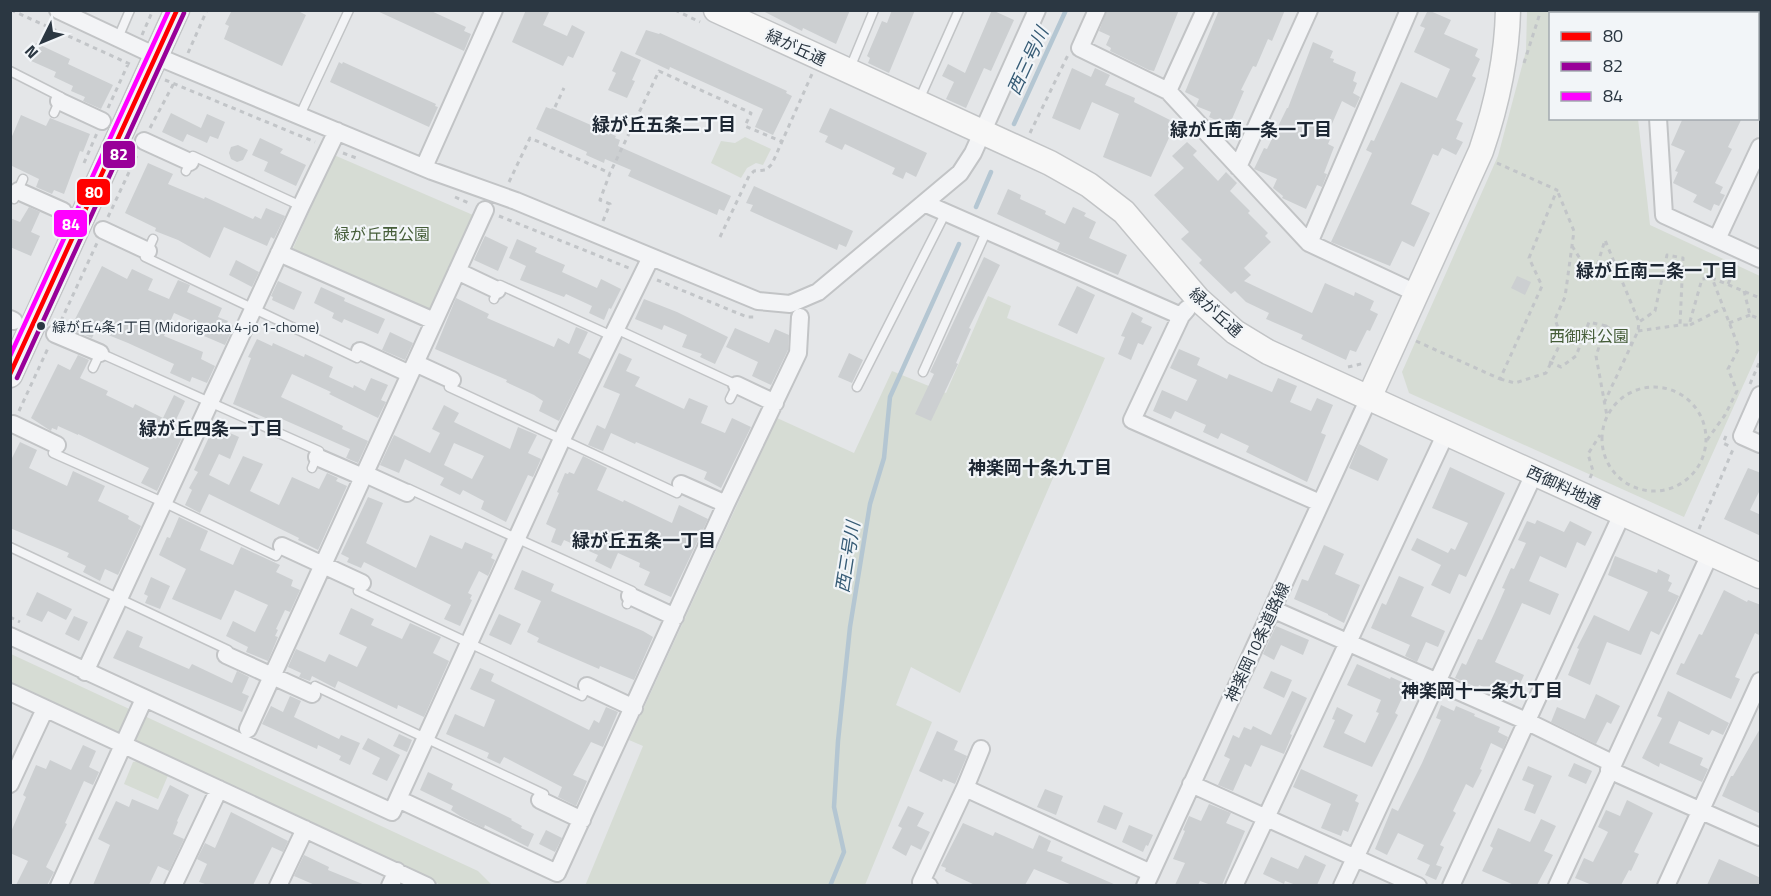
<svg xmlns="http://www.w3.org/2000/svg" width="1771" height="896" font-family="'Titillium Web','Noto Sans JP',sans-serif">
<rect width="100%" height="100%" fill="#e4e6e8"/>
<path fill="#d6dcd4" d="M1527 11H1628V13L1550 14V118L1638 119 1650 225 1760 276V348L1684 517 1409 393 1402 372 1498 156 1526 51Z
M745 137 771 149 763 165 756 163 747 168 741 178 711 163 721 141 735 143Z
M334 155 473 215 430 314 291 253Z
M988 296 1011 306 1007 318 1105 358 960 693 911 667 896 705 932 722 865 885 585 886 643 746 629 740 777 418 854 453 892 371 946 393Z
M11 654 478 871 491 884 502 885H441L11 687Z
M143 760 169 773 158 799 124 784 133 762Z"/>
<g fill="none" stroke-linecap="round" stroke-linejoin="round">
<path stroke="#b4c6d2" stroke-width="4.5" d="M1014 124 1066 10
M976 207 991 172
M830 886 844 852 834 807 838 741 850 627 870 504 884 458 890 397 959 244"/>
</g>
<path fill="#cccfd1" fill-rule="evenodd" d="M232 10H296L306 15 282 66 224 39 229 26 225 24Z
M375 10H429L466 27 464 31 471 34 464 51Z
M526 10H550L543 25 567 36 572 25 585 32 573 58 568 56 563 66 512 42Z
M761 10H850L836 44 803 28 802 31Z
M892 10H915L889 73 868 63 870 58 867 56 882 21 887 23Z
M992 10 1014 20 991 71 984 68 966 108 946 99 954 82 942 76 948 64 965 73Z
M1107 10H1179L1154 71 1149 70 1110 51 1111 48 1106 45 1110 36 1099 31Z
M1219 10H1285L1272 41 1268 39 1256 67 1253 66 1241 90 1244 91 1229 126 1209 117 1211 112 1196 106 1199 99 1185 92Z
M1428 10 1451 20 1444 34 1478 49 1475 56 1480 59 1472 76 1476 78 1456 120 1463 123 1456 139 1463 142 1456 155 1442 148 1438 156 1433 154 1411 204 1430 213 1414 247 1402 241 1390 266 1331 242 1372 153 1366 150 1371 140 1374 141 1401 82 1437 98 1450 69 1414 52 1425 28 1420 26Z
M646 30 659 34 660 33 787 91 786 93 792 96 773 135 755 127 763 109 670 67 669 70 635 54Z
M1313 42 1333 51 1330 58 1334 59 1333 62 1356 72 1353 81 1357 83 1353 93 1360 97 1355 108 1342 101 1328 133 1332 135 1328 144 1334 147 1324 173 1327 174 1322 187 1317 185 1306 209 1282 198 1283 196 1273 188 1277 179 1254 169 1264 148 1267 149 1287 108H1288Z
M36 43 70 59 68 64 113 85 101 109 83 101 85 97 71 91 73 86 54 77 56 72 29 60Z
M621 51 641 60 632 80 635 81 627 98 608 90 616 73 612 71Z
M339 62 342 64 343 62 436 104 435 106 438 107 429 127 330 82Z
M1072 68 1091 77 1095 68 1110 75 1105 85 1135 98 1134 102 1170 120 1168 124 1174 127 1151 177 1103 157 1119 114 1092 102 1080 130 1052 118Z
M546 107 551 109 552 108 616 136 615 138 620 140 618 146 731 196 724 211 719 209 717 215 628 176 631 170 605 159 604 163 586 155 587 152 536 129Z
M830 108 927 153 916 177 906 172 903 179 892 174 895 168 845 144 842 150 825 142 828 136 819 132Z
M171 113 201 128 207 114 225 122 218 139 210 136 207 143 187 134 183 142 162 132Z
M21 115 46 126 50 118 90 134 83 152 80 151 64 194 54 190 52 194 36 187 39 179 10 165V141Z
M1683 118H1742L1728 147 1732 149 1715 183 1723 187 1720 193 1725 195 1719 206 1714 204 1711 211 1693 202 1697 195 1673 183 1678 172 1675 171 1685 151 1671 145Z
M260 138 283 149 280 153 306 165 296 186 264 171 268 162 252 155Z
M1187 142 1197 151 1193 155 1218 181 1226 172 1237 183 1230 191 1250 211 1248 213 1268 233 1265 236 1271 242 1244 268 1251 275 1244 281 1312 313 1325 283 1354 296 1355 292 1374 301 1370 310 1378 314 1370 331 1367 330 1356 352 1350 350 1346 360 1301 339 1303 335 1266 319 1269 313 1246 302 1235 291 1231 294 1199 263 1202 260 1181 239 1189 232 1154 195 1184 168 1172 156Z
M238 145 248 150 243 160 237 162 231 159 229 153 231 147Z
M148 163 173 174 168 184 204 199 205 197 253 219 255 216 261 219 266 208 285 216 274 239 271 237 267 246 224 227 210 258 178 240 155 231 156 228 125 213Z
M754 186 853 231 846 247 839 244 837 250 750 211 753 205 746 203Z
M1008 189 1021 195 1020 199 1046 211 1045 214 1065 224 1073 207 1086 213 1084 216 1096 222 1089 238 1127 255 1118 275 1057 250 1060 243 997 214Z
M29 207 40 212 31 232 40 236 31 256 10 247V218L20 222Z
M485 236 508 247 498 271 474 260Z
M517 239 537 248 535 252 565 265 562 272 597 288 601 279 621 289 611 309 609 308 604 320 589 313 592 306 566 294 564 297 520 280 526 266 509 258Z
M984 257 1000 265 969 328 971 329 956 363 958 364 931 421 915 414 934 374 930 372Z
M236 260 259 272 252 287 229 275Z
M102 266 127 279 132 269 153 279 148 290 169 299 178 280 190 285 187 292 222 308 218 317 228 321 227 323 234 326 225 345 204 336 208 328 174 313 164 336 203 352 201 359 215 366 207 383 192 377 190 382 170 373 174 364 128 343 96 330 92 338 70 329Z
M1517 276 1531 282 1525 295 1511 288Z
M278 281 302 292 294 310 272 300 273 297 271 296Z
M1077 286 1095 295 1077 334 1058 325Z
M321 287 345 298 344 301 385 319 378 334 344 319 342 323 332 318 334 313 314 303Z
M456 298 489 314 487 318 554 347 558 338 569 344 576 327 588 332 578 353 590 359 559 421 539 411 543 401 534 395 506 382 507 380 435 349Z
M644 299 677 312 728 337 715 364 700 357 702 354 682 347 687 335 664 325 662 330 635 319Z
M1132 312 1143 318 1141 322 1152 327 1143 345 1138 343 1131 360 1118 354 1125 337 1121 336Z
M735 328 769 343 775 329 789 335 788 350 771 385 752 376 758 362 726 347Z
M390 332 413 343 405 360 382 350Z
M257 339 272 346 273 343 304 357 305 354 333 367 329 377 353 388 354 385 365 391 371 378 388 385 381 400 386 402 378 418 329 394 331 392 292 374 281 397 343 426 342 429 368 441 358 463 346 458 350 449 282 419 280 424 233 404 251 358 248 357Z
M1179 349 1200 358 1197 365 1227 379 1229 374 1272 392 1278 378 1297 386 1290 402 1311 411 1317 398 1333 405 1321 433 1326 435 1307 482 1246 452 1249 446 1221 433 1218 439 1203 432 1206 425 1175 411 1171 419 1153 411 1162 390 1187 401 1197 380 1170 368Z
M619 353 632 359 626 371 640 377 635 386 684 409 689 398 708 406 701 423 725 433 732 418 751 427 721 488 704 479 707 472 636 442 635 444 611 433 603 451 588 445 597 425 605 429 620 394 603 387Z
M849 353 863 360 852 383 838 377Z
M78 355 89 360 80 378 108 391 106 395 133 408 135 404 163 418 174 395 185 401 174 424 186 429 157 491 141 483 149 468 78 434V435L58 426 57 430 52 428 51 431 31 418 58 364 70 370Z
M444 405 459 413 454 422 510 449 518 427 537 435 528 453 541 459 533 477 528 475 506 522 481 509 484 501 463 490 460 495 440 485 444 478 405 459 399 473 380 465 394 435 430 453 440 433 432 429ZM454 443 484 456 472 479 444 465Z
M214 426 239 437 230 459 219 454 209 475 229 485 243 456 263 464 250 491 279 505 292 477 319 489 327 473 338 478 336 481 347 486 318 550 298 540 299 538 209 494 200 513 185 505 192 490 189 488 198 472 194 470Z
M20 442 37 450 29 468 67 486 73 471 105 486 98 501 129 516 128 519 141 526 118 575 105 569 100 581 83 572 86 566 67 557 69 553 10 528V462Z
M1359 444 1388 459 1378 481 1349 468Z
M583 456 607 468 597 490 623 502 624 500 672 523 679 505 708 519 671 597 644 585 650 572 639 567 640 563 618 553 611 569 595 561 598 555 564 540 561 546 551 542 556 529 546 524 559 493 557 492 565 473 568 474 569 472 574 474Z
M1450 467 1505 493 1466 577 1459 574 1450 594 1431 585 1441 565 1411 550 1417 538 1448 553 1451 548 1455 550 1468 523 1432 508Z
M1748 468 1761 473V488L1750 510 1761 515V536L1724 519Z
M368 497 383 503 366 543 416 568 430 535 462 549 465 542 493 554 491 558 495 560 488 576 479 571 468 593 472 595 470 599 472 600 460 626 444 619 451 605 364 562 361 568 347 562 349 558 341 554Z
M179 517 208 531 200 550 233 565 241 547 280 565 276 572 293 580 291 586 300 590 290 612 285 610 276 629 278 630 275 636 278 637 268 661 246 652 248 647 226 636 233 621 255 632 268 605 235 590 221 620 172 599 186 569 159 555 167 537 170 538Z
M1537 520 1564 532 1570 521 1592 532 1585 546 1577 542 1566 568 1540 556 1529 581 1559 594 1550 615 1522 603 1495 662 1524 675 1513 700 1479 685 1478 688 1455 678 1462 663 1466 665 1478 639 1482 640 1494 614 1505 589 1502 588 1511 568 1514 569 1526 543 1518 540 1527 521 1535 524Z
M1324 545 1344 554 1335 574 1360 585 1344 623 1328 615V614L1294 599 1302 579 1308 581Z
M1615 556 1657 573 1658 569 1670 575 1668 581 1672 583 1668 591 1679 596 1659 635 1651 631 1641 655 1607 642 1590 685 1568 675 1579 649 1577 648 1594 615 1629 631 1648 592 1608 575Z
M522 570 554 584 551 591 643 631 653 637 634 680 600 666 599 669 562 653 537 642 539 638 527 632 541 601 514 589Z
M1399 576 1424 587 1411 616 1445 631 1438 647 1426 642 1417 662 1405 656 1410 645 1371 628 1382 603 1386 605Z
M151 577 170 586 160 609 145 603 148 596 144 594Z
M1724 590 1747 602 1748 600 1761 605V636L1755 633 1735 677 1740 679 1731 699 1676 674 1681 663 1684 664 1699 634 1702 635Z
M37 592 72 609 66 620 48 611 42 622 26 615Z
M351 608 374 619 371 625 402 639 410 623 441 637 433 653 449 661 424 717 398 705 397 709 338 681 335 688 312 676 310 681 299 677 301 673 288 667 296 649 325 662 329 654 357 667 367 647 339 634Z
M499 614 521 624 511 645 489 635Z
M74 616 88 622 79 641 65 634Z
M1276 626 1309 640 1303 655 1281 645 1274 660 1263 654Z
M127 630 143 637 139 647 189 669 192 664 232 683 237 671 249 677 242 693 249 696 242 712 113 658Z
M1357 664 1390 679 1391 677 1408 685 1395 713 1398 715 1372 767 1323 747 1335 720 1332 719 1337 707 1353 715 1344 733 1365 743 1379 713 1376 712 1381 700 1347 685Z
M480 668 494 674 491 681 589 730 594 720 599 723 606 707 618 712 603 747 591 742 573 775 587 781 576 806 558 797 562 787 504 757 500 764 487 758 489 753 446 734 455 714 484 727 495 700 470 689Z
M1271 671 1292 680 1284 698 1263 688Z
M1292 691 1307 698 1290 734 1292 735 1284 754 1261 745 1251 767 1245 764 1233 791 1218 785 1230 759 1224 756 1233 735 1239 738 1244 727 1251 730 1253 726 1271 735Z
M1668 691 1729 723 1723 735 1712 730 1709 735 1679 721 1669 743 1703 758 1700 765 1708 769 1702 782 1660 763 1659 767 1642 758 1662 718 1657 716Z
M1596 694 1620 706 1611 724 1607 722 1596 744 1551 722 1557 707 1585 719Z
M290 696 301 701 294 717 339 739 341 735 360 743 350 765 339 760 341 756 318 745 317 749 262 724 271 706 283 712Z
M1441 705 1454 711 1456 706 1475 714 1474 716 1500 727 1498 732 1508 737 1503 749 1491 743 1480 769 1482 770 1473 788 1466 784 1453 811 1456 813 1440 845 1444 847 1436 865 1442 867 1436 880 1425 875 1430 865 1417 859 1424 845 1398 833 1387 855 1375 849 1392 808 1398 811 1422 763 1441 720 1436 718Z
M1761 727V814L1722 796 1731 776H1733Z
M937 731 958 741 954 750 967 756 955 784 943 779 942 782 919 771Z
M399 734 412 740 407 752 393 746Z
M368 738 400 755 387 781 372 774 380 758 362 749Z
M83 745 96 751 89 767 99 772 93 785 84 781 65 823 67 824 46 867 54 872 47 885H16L28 861 10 853V834L26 797 23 795 36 765 46 769 50 760 71 770Z
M1574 763 1592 771 1586 784 1568 776Z
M1528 766 1552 776 1535 814 1524 810 1534 785 1522 780Z
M1301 769 1358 795 1355 801 1359 803 1348 832 1343 830 1341 836 1321 828 1331 804 1293 787Z
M428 772 453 784 451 789 512 819 511 820 522 826 521 828 534 834 528 847 485 825 484 828 460 816 451 810 453 806 420 790Z
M170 785 189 795 177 821 178 822 173 834 184 839 169 871 158 866 149 885H93L110 845 98 839 116 801 129 807 132 799 158 810Z
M1045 789 1063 796 1056 815 1037 807Z
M1627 800 1653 813 1634 852 1639 854 1631 871 1629 870 1621 885H1592L1575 878 1584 858 1593 862 1608 832 1598 827 1606 810 1620 816Z
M1209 804 1231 813 1226 823 1245 831 1222 885H1211L1200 881 1198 885H1175L1185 863 1173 859 1185 831 1183 830 1189 816 1201 821Z
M1104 805 1123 813 1116 830 1097 822Z
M908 806 924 813 917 826 930 832 921 850 911 845 906 856 892 848 902 828 898 826Z
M231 812 288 841 283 852 272 847 253 885H208L199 882 207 864 197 859 205 843 215 848Z
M1541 819 1556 826 1544 851 1553 855 1537 885H1514L1482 871 1493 848 1490 846 1498 828 1530 842Z
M963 823 993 836 995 832 1033 849 1039 835 1051 841 1047 851 1063 857 1061 861 1116 885H1072L1034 869 1025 885H975L945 871 946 868 941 866Z
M1129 825 1153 835 1148 846 1146 845 1143 852 1122 842Z
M546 830 562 838 555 852 539 844Z
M304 855 329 867 328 870 365 885H315L294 876Z
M1305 855 1326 865 1317 885H1296L1285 881 1284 884 1263 874 1271 857 1298 869Z
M1719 859 1761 878V885H1707Z"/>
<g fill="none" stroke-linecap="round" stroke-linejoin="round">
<g stroke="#c2c4c6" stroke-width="11">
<path id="lane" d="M118 38 130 10
M850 68 874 10
M10 71 61 97 54 113
M919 100 959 10
M300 115 349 10
M186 171 193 156 301 206
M10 197 14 199 23 179
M153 239 145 257 357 358 360 350
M494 299 500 285 612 336
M616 329 737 385 730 399
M93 368 100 353 319 451 312 468
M923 372 987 230
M452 380 449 387 677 493 682 483
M857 387 946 212
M58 444 53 453 165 503 276 556 282 546
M407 493 409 489 632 591 627 604
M10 547 228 650 226 654
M362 583 358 591 582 696 587 686
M312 694 315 686 544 794 541 800"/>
</g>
<g stroke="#c2c4c6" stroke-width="20">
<path id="street" d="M58 10 156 56 432 171 516 201 758 301 790 304 818 292 960 173 973 153 1037 10
M1097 10 1080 48 1168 91 1309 243 1416 293
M1651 10V14
M1168 91 1205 10
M59 101 102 121
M1658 118 1664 215 1760 259
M144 141 190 162
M424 167 494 10
M1238 167 1309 10
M18 191 63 211
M924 203 1181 316 1187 309
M103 230 148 251
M1717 239 1760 147
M1309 243 1409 10
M279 253 434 321
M457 271 497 290
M1181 316 1132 420 1320 503
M10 319 14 321
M55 334 100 353
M360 351 410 374
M415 363 452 380
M737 385 775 403
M1760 395 1742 436 1760 444
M13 424 57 445
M317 457 363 477
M365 474 407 493
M681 484 726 504
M282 546 362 583
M630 596 675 617
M1272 609 1526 721 1612 763
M10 636 392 812 562 439 651 257
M226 655 312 694
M85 672 301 206 337 131
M587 686 634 708
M10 692 427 886
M248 729 485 210
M1609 770 1760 837
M10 784 45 709
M1191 784 1418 886
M965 788 1151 873
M398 799 557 873 726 504 798 353 800 317
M540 800 582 820
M59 886 144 699
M173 886 219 789
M278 886 305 829
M390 886 397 871
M929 886 921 882 965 788 981 749
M1145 886 1369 398
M1234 886 1446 433
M1342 886 1534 474
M1451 886 1622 514
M1557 886 1710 554
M1666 886 1760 681"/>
</g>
<g stroke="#c2c4c6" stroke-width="27">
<path id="secondary" d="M716 10 1050 163 1089 185 1124 212 1198 299 1235 332 1268 352 1760 576
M1728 10 1735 14
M1758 24 1760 25
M10 375 177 10
M1369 398 1481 151C1497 104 1507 60 1508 10"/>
</g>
<path stroke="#c2c5c8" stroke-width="3" stroke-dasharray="4.5 4.5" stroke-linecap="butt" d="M11 10 132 65
M675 10 700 22
M142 35 153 10
M188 53 207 10
M1524 63 1541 10
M165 80 315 142
M555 107 564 88
M108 108 129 62
M150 128 174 83
M1030 133 1068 55
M343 153 359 159
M84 163 97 133
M509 182 530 138 610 173
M455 197 471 204
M499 216 629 268
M108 217 138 153
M603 221 610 204 600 200 610 173 659 71 751 113 745 126 783 142
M720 237 749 176 754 171 766 170 772 164 812 74
M1572 246 1593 279 1605 240 1639 322
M657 280 747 317H754
M1728 284 1737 265
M1744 291 1750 315 1760 319
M61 321 97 243
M1729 323 1750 315
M1690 325 1723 308
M1606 326 1631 344
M1638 331 1680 325
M1416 341 1500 379 1542 286 1529 258 1557 190 1497 163
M1549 362 1561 367 1576 356 1589 322 1606 326 1596 356 1607 416
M1348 367 1365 363
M1500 379 1515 383 1546 373 1562 340 1555 319 1565 297 1574 231 1557 190
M1750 384 1760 361
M1602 439a52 52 0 1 1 104 0a52 52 0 1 1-104 0Z
M1604 403 1638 331 1639 322 1655 311 1667 255 1683 258 1680 325H1689L1702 279 1712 278 1760 298
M19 411 49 346
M1726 436 1723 443 1729 446
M1707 440 1725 415 1737 391 1728 369 1739 348 1712 278
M1590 478 1593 471 1588 454 1600 435
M1699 529 1734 447
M10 617 20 622"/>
<use href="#lane" stroke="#f3f4f6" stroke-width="8"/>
<use href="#street" stroke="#f3f4f6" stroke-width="16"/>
<use href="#secondary" stroke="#f7f7f7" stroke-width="24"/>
<g stroke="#f2f5f8" stroke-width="9">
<path id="bus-1" d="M10 374 177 10"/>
</g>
<g stroke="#f2f5f8" stroke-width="9">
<path id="bus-2" d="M17 378 184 13"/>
</g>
<g stroke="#f2f5f8" stroke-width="9">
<path id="bus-3" d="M10 356 169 10"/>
</g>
<use href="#bus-1" stroke="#f00" stroke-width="4.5"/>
<use href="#bus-2" stroke="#909" stroke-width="4.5"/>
<use href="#bus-3" stroke="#f0f" stroke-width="4.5"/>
</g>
<circle fill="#2b3742" stroke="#f2f5f8" stroke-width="2" cx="41" cy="326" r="5"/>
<g text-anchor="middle" stroke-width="4.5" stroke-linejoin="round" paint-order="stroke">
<g font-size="14" fill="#2b3742" stroke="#f2f5f8" text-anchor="start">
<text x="52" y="332">緑が丘4条1丁目 (Midorigaoka 4-jo 1-chome)</text>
</g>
<g font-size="16" fill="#2b3742" stroke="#f2f5f8">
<text transform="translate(796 47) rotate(25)" y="6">緑が丘通</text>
<text transform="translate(1216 312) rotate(42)" y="6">緑が丘通</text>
<text transform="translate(1564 487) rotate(25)" y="6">西御料地通</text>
<text transform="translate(1257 642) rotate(-65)" y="6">神楽岡10条道路線</text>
</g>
<g font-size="16" fill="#455d38" stroke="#f2f5f8">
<text x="382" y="240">緑が丘西公園</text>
<text x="1589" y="342">西御料公園</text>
</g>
<g font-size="18" font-style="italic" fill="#365b75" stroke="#f2f5f8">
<text transform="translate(1028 61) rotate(-65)" y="6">西三号川</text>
<text transform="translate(848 557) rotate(-81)" y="6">西三号川</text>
</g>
<g font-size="18" font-weight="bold" fill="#1d2733" stroke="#f2f5f8">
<text x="664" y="131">緑が丘五条二丁目</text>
<text x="1251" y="136">緑が丘南一条一丁目</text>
<text x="1657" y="277">緑が丘南二条一丁目</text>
<text x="211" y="435">緑が丘四条一丁目</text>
<text x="1040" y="474">神楽岡十条九丁目</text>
<text x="644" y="547">緑が丘五条一丁目</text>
<text x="1482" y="697">神楽岡十一条九丁目</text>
</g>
</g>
<g stroke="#f2f5f8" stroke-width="2">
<rect x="102" y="140" width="34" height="29" rx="6" fill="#909"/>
<rect x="76" y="178" width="35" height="28" rx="6" fill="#f00"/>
<rect x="53" y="209" width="35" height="29" rx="6" fill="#f0f"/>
</g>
<g font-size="16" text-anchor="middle" font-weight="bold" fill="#fff">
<text x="119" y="160">82</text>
<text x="94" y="198">80</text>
<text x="71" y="230">84</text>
</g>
<rect width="1771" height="896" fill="none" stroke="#2b3742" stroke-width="24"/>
<rect x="1549" y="12" width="210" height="108" fill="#f2f5f8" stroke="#a2a9af" stroke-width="1.5"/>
<rect x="1561" y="32" width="30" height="9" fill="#ff0000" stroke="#a2a9af" stroke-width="1.5"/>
<text x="1603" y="42" font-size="18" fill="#2b3742">80</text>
<rect x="1561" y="62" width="30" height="9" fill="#990099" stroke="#a2a9af" stroke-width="1.5"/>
<text x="1603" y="72" font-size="18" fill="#2b3742">82</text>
<rect x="1561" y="92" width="30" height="9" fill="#ff00ff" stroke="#a2a9af" stroke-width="1.5"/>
<text x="1603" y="102" font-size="18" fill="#2b3742">84</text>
<g transform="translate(42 42) rotate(227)" stroke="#f2f5f8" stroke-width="4.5" paint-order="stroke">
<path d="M0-4.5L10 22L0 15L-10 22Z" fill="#2b3742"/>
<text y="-9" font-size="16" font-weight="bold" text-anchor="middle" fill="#2b3742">N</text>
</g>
</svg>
